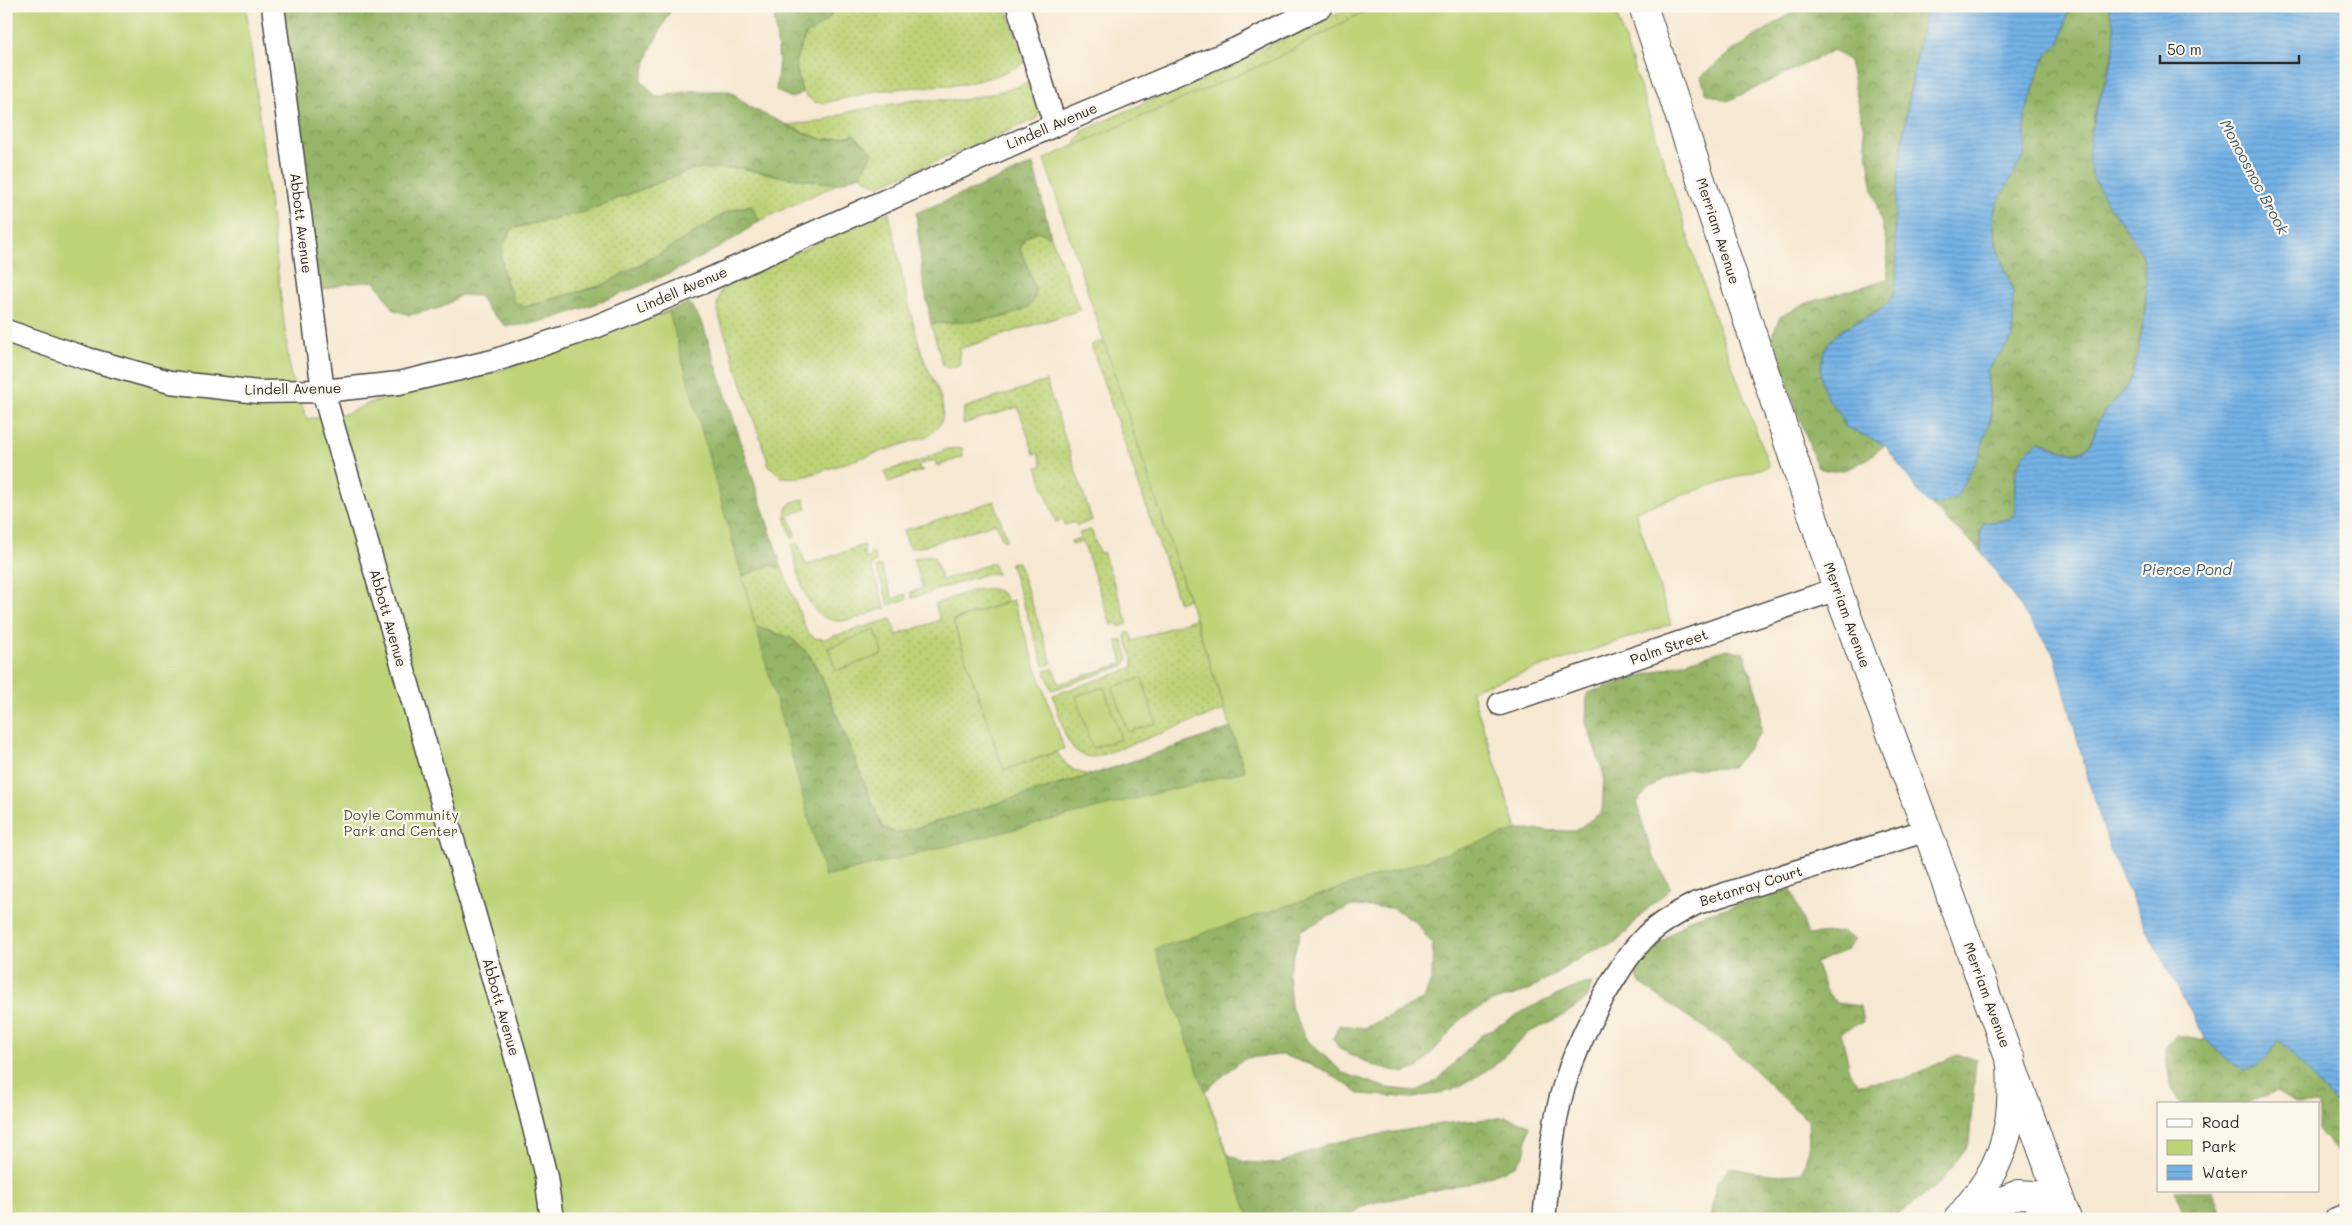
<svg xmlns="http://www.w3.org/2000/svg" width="2352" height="1225" font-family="Mali,sans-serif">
<defs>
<pattern id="grass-dots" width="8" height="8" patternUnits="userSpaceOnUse" patternTransform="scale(1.25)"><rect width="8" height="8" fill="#bdd377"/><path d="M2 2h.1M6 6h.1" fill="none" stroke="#a3b567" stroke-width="1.8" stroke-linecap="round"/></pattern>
<pattern id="forest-crowns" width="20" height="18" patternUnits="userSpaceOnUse" patternTransform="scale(1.25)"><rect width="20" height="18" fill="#96b568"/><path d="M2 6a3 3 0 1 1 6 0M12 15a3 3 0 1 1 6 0" fill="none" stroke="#7b9356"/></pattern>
<pattern id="water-rules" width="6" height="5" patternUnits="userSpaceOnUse" patternTransform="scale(1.25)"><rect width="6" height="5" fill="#74b2e6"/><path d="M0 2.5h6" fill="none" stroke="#5f91bb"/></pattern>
</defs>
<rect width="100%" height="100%" fill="#fbf7ec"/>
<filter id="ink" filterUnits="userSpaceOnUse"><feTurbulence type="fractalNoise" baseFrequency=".02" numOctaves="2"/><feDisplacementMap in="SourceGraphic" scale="10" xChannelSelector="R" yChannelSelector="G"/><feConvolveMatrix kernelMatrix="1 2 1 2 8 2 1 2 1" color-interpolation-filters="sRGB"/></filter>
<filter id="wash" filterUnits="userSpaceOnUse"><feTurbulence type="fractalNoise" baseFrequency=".0096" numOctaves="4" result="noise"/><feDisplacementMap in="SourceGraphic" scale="20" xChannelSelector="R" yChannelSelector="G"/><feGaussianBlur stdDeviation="1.12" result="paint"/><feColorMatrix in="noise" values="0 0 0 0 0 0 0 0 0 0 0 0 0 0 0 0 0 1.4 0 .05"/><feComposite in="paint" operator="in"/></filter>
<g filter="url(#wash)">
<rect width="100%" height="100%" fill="#f6e8d1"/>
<path fill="url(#grass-dots)" stroke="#747f51" d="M832 6H1006L1025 63 995 76 965 84 905 88 876 91 824 103 814 102 802 92 795 62 805 36 830 17Z
M1354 6H1375L1275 59 1093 145 1074 146 1083 131Z
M1031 82 1040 110 1036 119 878 186 860 175 873 152 854 135 824 140 786 125 819 122 852 111 916 100H963L1007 90Z
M741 168 784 177 837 184 759 221 751 205 729 211 678 243 603 285 524 307 514 302C504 272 492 256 513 228L584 212 693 169Z
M881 213H889C899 260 908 308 922 354 927 370 943 394 943 411 943 424 936 431 925 437L800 478 781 477 769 465 720 319 717 305 722 287Z
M1038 231 1051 237 1080 310 959 349 960 362 958 366 948 368 943 365 931 324 1006 317 1035 292 1020 249 1025 237Z
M1098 342 1111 344 1193 597 1179 603 1091 345Z
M1046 381 1092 520 1077 526 1075 522 1065 525 1063 520 1056 523 1037 467 1042 466 1038 453 1034 454 1018 407 963 424 964 408Z
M962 448 963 457 937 466 935 460 921 464 920 461 947 449Z
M918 462 920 470H923L888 482 885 471Z
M804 499 807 509 789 515 796 537 792 538 785 516 786 508 792 502Z
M994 501 1007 539 1003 541 996 523 921 547H909L903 531Z
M1091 530 1099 553 1103 552 1128 624 1119 627 1118 623 1111 625 1083 541 1072 544 1071 541 1081 538 1079 533Z
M798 543 806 565 864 545V558H868L873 553 877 562 871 565 885 608C871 612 855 621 840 621 804 621 799 572 791 545Z
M929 555 934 557 942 580 993 563 997 574 989 573 912 598 910 593 923 588 913 559Z
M1018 562 1052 663 1044 666 1010 563Z
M771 565 782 568 807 632 815 638 824 639 891 619 897 635 940 620 935 604C955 598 997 574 1008 602L953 620 1004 770 1057 752C1066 766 1074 773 1091 775L900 833 892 832 882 827 822 678 809 654 791 638 756 627 679 618 742 576Z
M881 566 893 599 905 594 907 599 889 605 876 567Z
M1205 615 1230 708 1099 756C1065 763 1062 720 1053 695L1130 669 1133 667V659L1125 634 1130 632 1133 641Z
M1123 640 1128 659 1125 665 1052 690 1045 671 1053 668 1059 684 1123 663 1117 641Z"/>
<path fill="url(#forest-crowns)" stroke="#60704a" d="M282 6H673L650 50 641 80 656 97 690 91H730L753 109 806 134 824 140 854 135 873 152 860 175 837 184 784 177 741 168 693 169 584 212 513 228C492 256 504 272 514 302L524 307 603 285 678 243 729 211 751 205 759 221C712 257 650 283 595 304 566 314 537 326 506 326L490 312 479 296 461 295 443 307 410 315 394 310 375 281 345 284 318 291Z
M771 6H832L831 17 805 36 795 62 802 92 792 98 776 91 779 61 774 12Z
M1802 6H1927L1908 98 1897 189 1895 228 1898 271 1894 295 1886 305 1836 333 1828 398 1842 417 1844 426 1885 445C1864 461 1844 479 1817 467L1771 338 1780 317 1801 305 1888 279 1887 245 1873 190 1862 119 1849 61 1834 50 1728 101 1706 93 1701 77 1728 54Z
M2073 6H2108L2114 21 2115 47 2093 119 2094 181 2141 254 2147 284 2143 324 2129 384 2099 419 2091 442 2084 450 2072 453 2040 441 2015 472V515L2009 519 1984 523 1980 531 1981 551 1931 505H1940L1991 417 1987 370 2013 338V291L1996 245 1993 218 1996 204 2025 154V116L2040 68 2046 56 2061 41 2068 10Z
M1033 164 1051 237 1038 231 1025 237 1020 249C1025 262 1034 279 1035 293 1038 322 952 322 931 324L923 280 916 213Z
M690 303 703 325 782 568 771 565 742 576 574 346Z
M756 627 791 638 809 654 822 678 882 827 892 832 899 833 1091 775 1231 728 1245 771 1480 718 1517 830 1575 831 1602 812 1604 775 1586 722 1587 693 1727 649 1744 653 1760 704 1761 732 1732 768 1689 769 1659 780 1636 802 1652 854 1671 888 1642 914 1618 941 1590 952 1527 991 1491 1002 1462 1018 1420 1067 1404 1073 1372 1065 1340 1049 1333 1039 1339 1025 1365 1028 1424 999 1432 978 1433 945 1415 921 1393 908 1351 906 1301 930 1288 973 1291 1007 1306 1039 1343 1073 1387 1088 1417 1091 1437 1081 1479 1037 1531 1007 1583 984 1592 983 1587 999 1564 1015 1528 1033 1493 1067 1453 1090 1414 1098 1361 1094 1322 1069 1283 1055 1244 1058 1205 1091 1228 1154 1244 1162 1277 1164 1331 1143 1441 1124 1507 1117 1530 1125 1524 1155 1515 1166 1474 1182 1368 1204 1342 1219H557Z
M1791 889 1808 935 1842 932 1855 940 1846 950 1815 963 1825 989 1836 1003 1860 1006 1863 1022 1841 1032 1851 1075 1859 1084 1904 1079 1957 1055 1976 1059 1969 1144 1941 1182 1892 1219H1711L1717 1182 1730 1167C1755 1173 1777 1177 1802 1173L1809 1148 1808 1121 1726 1043 1641 984 1634 973 1651 951 1689 919Z
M2177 1035 2206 1040 2234 1066 2266 1058 2279 1039 2346 1115V1157L2342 1158 2318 1129V1104H2296L2277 1092 2244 1104H2181L2170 1084 2165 1047Z
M2176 1191H2213L2224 1219H2185Z"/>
<path fill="#bdd377" stroke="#747f51" d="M6 6H246L290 373 307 419 346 414 369 403 492 373 669 312 825 877 1245 771 1044 159 1275 59 1375 6H1614L1710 305 1769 466 1635 511 1671 624 1471 690 1517 830 1155 949 1250 1219H6Z
M1013 600 1064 749 1004 770 953 621Z
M875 630 883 654 836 671 828 648Z
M1142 678 1156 723 1128 732 1113 687Z
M1104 687 1121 739 1092 748 1076 696Z"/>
<path fill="url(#water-rules)" stroke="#506e88" d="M1927 6H2073L2068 10 2061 41 2046 56 2040 68 2025 116V154L1996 204 1993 218 1996 245 2013 291V338L1987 370 1991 417 1979 456 1957 496 1940 505H1931L1923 498 1885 445 1844 426C1842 414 1835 409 1829 400 1822 388 1819 373 1822 360 1829 319 1886 321 1894 292 1900 270 1895 251 1895 228 1894 216 1896 203 1897 190 1903 128 1914 67 1927 6Z
M2108 6H2346V1115L2279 1040 2266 1058 2256 1066 2245 1070 2234 1066 2206 1040 2148 933 2112 855 2090 786 2055 656 1981 551 1980 531 1984 523 2009 519 2015 515C2015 487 2011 457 2040 441 2055 447 2079 462 2091 443 2095 435 2095 425 2100 418 2108 406 2123 396 2129 383 2140 356 2154 279 2141 252 2125 221 2094 196 2089 161 2087 154 2090 145 2090 138 2096 92 2128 51 2108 6Z"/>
</g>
<g filter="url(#ink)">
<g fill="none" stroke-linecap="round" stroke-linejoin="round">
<g stroke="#494744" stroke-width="25">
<path id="minor" d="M273 6 323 391 521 1075 546 1177 552 1219
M1018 6 1055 125
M6 331 88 359 170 382 258 392 323 391 399 383 493 361 595 327 701 283 1055 125 1236 49 1322 6
M1500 704 1837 589
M1544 1219C1549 1175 1551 1129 1564 1086 1575 1051 1592 1014 1612 982 1622 966 1632 950 1646 936 1661 922 1679 912 1697 903L1927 830
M2336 1219 2346 1215"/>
</g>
<g stroke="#494744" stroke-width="30">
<path id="major" d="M1643 6 1837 589 1927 830 2067 1219"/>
</g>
<g stroke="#494744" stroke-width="30">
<path id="highway" d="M1960 1217C1969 1205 1980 1192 1988 1179 2012 1140 2013 1103 2011 1059
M1958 1219 2019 1194 2059 1197
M2036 1219 2059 1197"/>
</g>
<use href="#minor" stroke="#fff" stroke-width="22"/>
<use href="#major" stroke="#fff" stroke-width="28"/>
<use href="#highway" stroke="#fff" stroke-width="28"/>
</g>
</g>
<g text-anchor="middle" stroke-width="4.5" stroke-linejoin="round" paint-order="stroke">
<g font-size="14" fill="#2b2b2b" stroke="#fbf7ec">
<text transform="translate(1052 126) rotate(-23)" y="5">Lindell Avenue</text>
<text transform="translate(301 223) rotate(83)" y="5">Abbott Avenue</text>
<text transform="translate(1718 231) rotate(72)" y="5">Merriam Avenue</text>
<text transform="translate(682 290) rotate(-23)" y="5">Lindell Avenue</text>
<text transform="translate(293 389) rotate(-1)" y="5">Lindell Avenue</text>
<text transform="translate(1847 615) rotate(70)" y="5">Merriam Avenue</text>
<text transform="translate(388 618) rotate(74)" y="5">Abbott Avenue</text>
<text transform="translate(1669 647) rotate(-19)" y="5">Palm Street</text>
<text transform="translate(1751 886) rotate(-17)" y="5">Betanray Court</text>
<text transform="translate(1987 995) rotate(70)" y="5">Merriam Avenue</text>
<text transform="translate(501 1007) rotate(74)" y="5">Abbott Avenue</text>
</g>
<g font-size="14" fill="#50553e" stroke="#fbf7ec">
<text x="401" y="820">Doyle Community<tspan x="401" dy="16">Park and Center</tspan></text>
</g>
<g font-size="15" font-style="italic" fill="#455a6c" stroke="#fbf7ec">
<text transform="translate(2254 177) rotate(62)" y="5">Monoosnoc Brook</text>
<text x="2187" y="575">Pierce Pond</text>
</g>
</g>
<rect width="2352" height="1225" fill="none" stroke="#fbf7ec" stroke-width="25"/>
<rect x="2157" y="1102" width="162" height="90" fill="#fbf7ec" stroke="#a8a59f"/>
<rect x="2167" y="1119" width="25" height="8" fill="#ffffff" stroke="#a8a59f"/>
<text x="2202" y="1128" font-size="15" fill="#2b2b2b">Road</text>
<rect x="2167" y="1140" width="25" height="15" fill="#bdd377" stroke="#a8a59f"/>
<text x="2202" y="1152" font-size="15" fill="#2b2b2b">Park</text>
<rect x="2167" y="1165" width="25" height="15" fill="url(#water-rules)" stroke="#a8a59f"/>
<text x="2202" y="1178" font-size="15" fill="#2b2b2b">Water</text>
<path d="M2160 55v8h139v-8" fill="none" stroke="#2b2b2b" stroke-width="2.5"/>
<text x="2167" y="55" font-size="15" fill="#2b2b2b" stroke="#fbf7ec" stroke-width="4" paint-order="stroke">50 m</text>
</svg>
